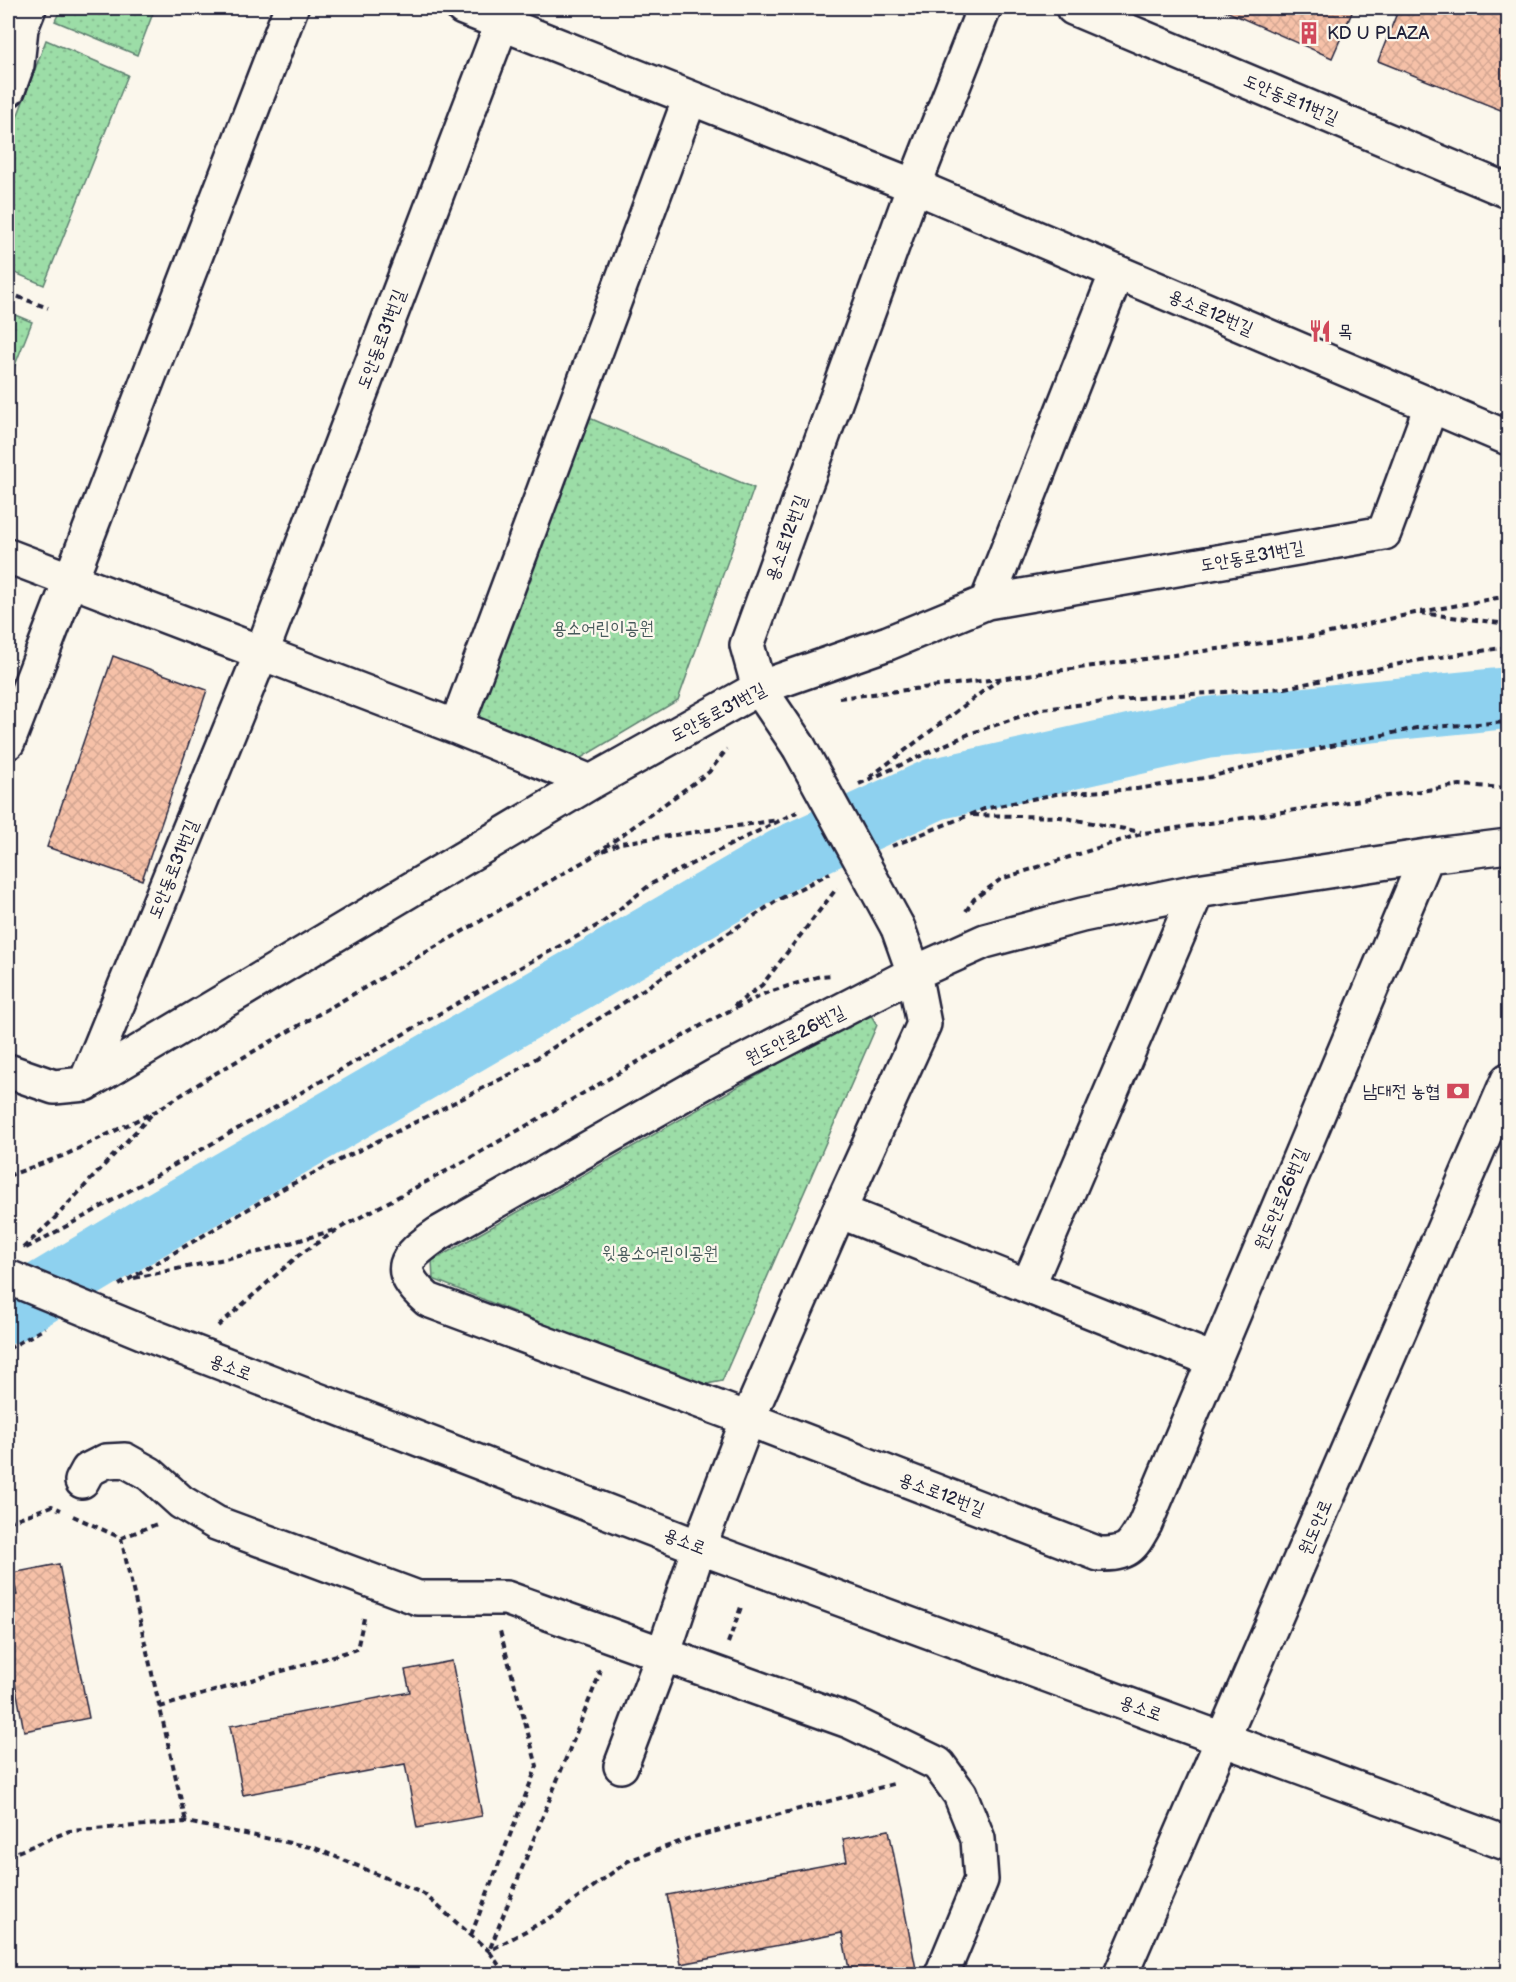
<svg xmlns="http://www.w3.org/2000/svg" width="1516" height="1982" font-family="'Balsamiq Sans','Poor Story',sans-serif">
<defs>
<pattern id="grass-dots" width="8" height="8" patternUnits="userSpaceOnUse" patternTransform="scale(1.5)"><rect width="8" height="8" fill="#9cdda7"/><path d="M2 2h.1M6 6h.1" fill="none" stroke="#86bd91" stroke-width="1.8" stroke-linecap="round"/></pattern>
<pattern id="building-cross-hatch" width="8" height="8" patternUnits="userSpaceOnUse" patternTransform="scale(1.5)"><rect width="8" height="8" fill="#f6c1a8"/><path d="M0 0l8 8M0 8l8-8" fill="none" stroke="#d3a692"/></pattern>
</defs>
<rect width="100%" height="100%" fill="#fbf7ec"/>
<filter id="ink" filterUnits="userSpaceOnUse"><feTurbulence type="fractalNoise" baseFrequency=".0167" numOctaves="2"/><feDisplacementMap in="SourceGraphic" scale="12" xChannelSelector="R" yChannelSelector="G"/><feConvolveMatrix kernelMatrix="1 2 1 2 8 2 1 2 1" color-interpolation-filters="sRGB"/></filter>
<g filter="url(#ink)">
<path fill="url(#grass-dots)" stroke="#5f8071" stroke-width="1.5" d="M61 8H155L137 55 55 21Z
M46 40 128 75 44 285 8 270V147L10 136Z
M8 312 32 322 8 383Z
M580 414 754 488 678 700 581 758 471 722Z
M869 1012 877 1025 722 1381 697 1386 433 1279 432 1261Z"/>
<g fill="none" stroke-linecap="round" stroke-linejoin="round">
<path stroke="#8ed1ef" stroke-width="62" d="M8 1313 151 1227 791 855 935 789 1205 728 1508 698"/>
</g>
<path fill="url(#building-cross-hatch)" stroke="#22223b" stroke-width="1.5" d="M1219 8H1354L1332 58Z
M1399 8H1508V113L1378 61Z
M113 656 207 690 142 880 47 847Z
M59 1564 89 1718 24 1731 12 1667 8 1668V1596L17 1595 12 1573Z
M452 1661 482 1816 417 1828 405 1764 243 1795 230 1726 410 1692 405 1670Z
M889 1830 917 1974H850L842 1933 681 1964 667 1895 847 1861 843 1839Z"/>
<g fill="none" stroke-linecap="round" stroke-linejoin="round">
<g stroke="#22223b" stroke-width="38">
<path id="minor" d="M463 8 914 186 1508 438
M1073 8 1508 191
M8 556 456 727 591 782
M987 602 1117 272
M456 727 690 98
M8 742 291 8
M799 747 759 688 747 645 914 186 984 8
M1427 856 1145 1524C1131 1549 1128 1554 1099 1554L748 1419 428 1300C393 1269 404 1258 438 1234L717 1075 914 973 985 941 1082 915 1197 891 1427 856 1508 846
M8 1071 54 1087 85 1084 591 782 759 688 888 643 987 602 1384 533 1431 406
M85 1084 261 654 502 23
M839 1211 1213 1360
M1028 1286 1197 891
M149 1335 699 1547 1508 1844
M82 1481 88 1470 106 1461 125 1460 150 1474 181 1502 216 1523 418 1598H506L849 1721 938 1764 960 1794 978 1839 981 1880 942 1974
M621 1766 663 1655 699 1547 748 1419 839 1211 924 1024 914 973 898 928
M1121 1974 1508 1080"/>
</g>
<g stroke="#22223b" stroke-width="38">
<path id="major" d="M8 90 17 65 21 28 29 8"/>
</g>
<path stroke="#22223b" stroke-width="4" stroke-dasharray="6 4.5" stroke-linecap="butt" d="M8 293 48 308
M1420 613 1508 624
M839 698 998 679 1321 635 1415 613 1508 596
M870 777 998 680
M859 784 969 734 1042 709 1148 697 1285 688 1414 661 1508 647
M973 815 1060 817 1141 832
M892 846 984 809 1056 794 1137 789 1210 777 1321 748 1417 728 1508 722
M603 851 620 843 778 820
M966 911 974 899 1001 879 1144 833 1460 785 1508 788
M734 1006 762 985 837 888
M8 1176 65 1155 156 1111 211 1076 590 858 709 772 727 749
M23 1248 53 1220 153 1113
M26 1248 87 1215 512 972 602 923 651 884 797 812
M134 1278 263 1251 334 1230
M119 1285 286 1187 513 1073 617 1007 778 900 830 873
M218 1326 299 1255 340 1228 463 1162 711 1020 766 993 820 976 832 975
M8 1349 45 1328
M73 1516 121 1538 186 1822
M8 1522 52 1506 61 1510
M121 1538 157 1524
M728 1643 741 1607
M160 1707 357 1649 365 1614
M8 1856 69 1831 186 1822 315 1848 424 1894 489 1951 555 1915 628 1861 690 1838 897 1783
M471 1935 537 1766 500 1631
M505 1974 489 1951 600 1673 596 1668"/>
<use href="#minor" stroke="#fbf7ec" stroke-width="33"/>
<use href="#major" stroke="#fbf7ec" stroke-width="33"/>
<g stroke="#22223b" stroke-width="38" stroke-linecap="butt">
<path id="minor-bridge" d="M799 747 898 928
M8 1277 149 1335"/>
</g>
<use href="#minor-bridge" stroke="#fbf7ec" stroke-width="33"/>
</g>
</g>
<defs>
<g id="building-bare" transform="scale(1.8)"><path d="M-4-6H4V6H1V3H-1V6H-4ZM-2.5-4.3h1.7v1.8h-1.7ZM.8-4.3h1.7v1.8H.8ZM-2.5-1h1.7V.8h-1.7ZM.8-1h1.7V.8H.8Z" fill="#d1495b" stroke="#fbf7ec" stroke-width="2.5" paint-order="stroke"/></g>
<g id="restaurant-bare" transform="scale(1.8)"><path d="M-5-6h1v4h1v-4h1v4h1v-4h1v5L-1.5 .5V6h-2V.5L-5-1ZM5-6V6H3V1.5H1.5Q1.5-4 5-6Z" fill="#d1495b" stroke="#fbf7ec" stroke-width="2.5" paint-order="stroke"/></g>
<g id="bank-bare" transform="scale(1.8)"><path d="M-6-4H6V4H-6ZM0-2.3a2.3 2.3 0 1 0 0 4.6a2.3 2.3 0 1 0 0-4.6Z" fill="#d1495b" stroke="#fbf7ec" stroke-width="2.5" paint-order="stroke"/></g>
</defs>
<g fill-rule="evenodd">
<use href="#building-bare" x="1309" y="33"/>
<use href="#restaurant-bare" x="1320" y="331"/>
<use href="#bank-bare" x="1458" y="1091"/>
</g>
<g text-anchor="middle" stroke-width="4.5" stroke-linejoin="round" paint-order="stroke">
<g font-size="18" fill="#22223b" stroke="#fbf7ec" text-anchor="start">
<text x="1327" y="39">KD U PLAZA</text>
<text x="1338" y="337">목</text>
<text x="1440" y="1097" text-anchor="end">남대전 농협</text>
</g>
<g font-size="18" fill="#22223b" stroke="#fbf7ec">
<text transform="translate(1291 99) rotate(23)" y="6">도안동로11번길</text>
<text transform="translate(1211 312) rotate(23)" y="6">용소로12번길</text>
<text transform="translate(381 339) rotate(-69)" y="6">도안동로31번길</text>
<text transform="translate(786 538) rotate(-70)" y="6">용소로12번길</text>
<text transform="translate(1252 556) rotate(-10)" y="6">도안동로31번길</text>
<text transform="translate(718 712) rotate(-28)" y="6">도안동로31번길</text>
<text transform="translate(173 869) rotate(-68)" y="6">도안동로31번길</text>
<text transform="translate(795 1035) rotate(-27)" y="6">원도안로26번길</text>
<text transform="translate(1281 1199) rotate(-67)" y="6">원도안로26번길</text>
<text transform="translate(231 1367) rotate(21)" y="6">용소로</text>
<text transform="translate(942 1494) rotate(21)" y="6">용소로12번길</text>
<text transform="translate(1315 1527) rotate(-67)" y="6">원도안로</text>
<text transform="translate(685 1541) rotate(21)" y="6">용소로</text>
<text transform="translate(1141 1708) rotate(20)" y="6">용소로</text>
</g>
<g font-size="18" fill="#475a5b" stroke="#fbf7ec">
<text x="603" y="634">용소어린이공원</text>
<text x="660" y="1259">윗용소어린이공원</text>
</g>
</g>
<rect width="1516" height="1982" fill="none" stroke="#fbf7ec" stroke-width="30"/>
<rect x="15" y="15" width="1486" height="1952" fill="none" stroke="#22223b" stroke-width="2" filter="url(#ink)"/>
</svg>
